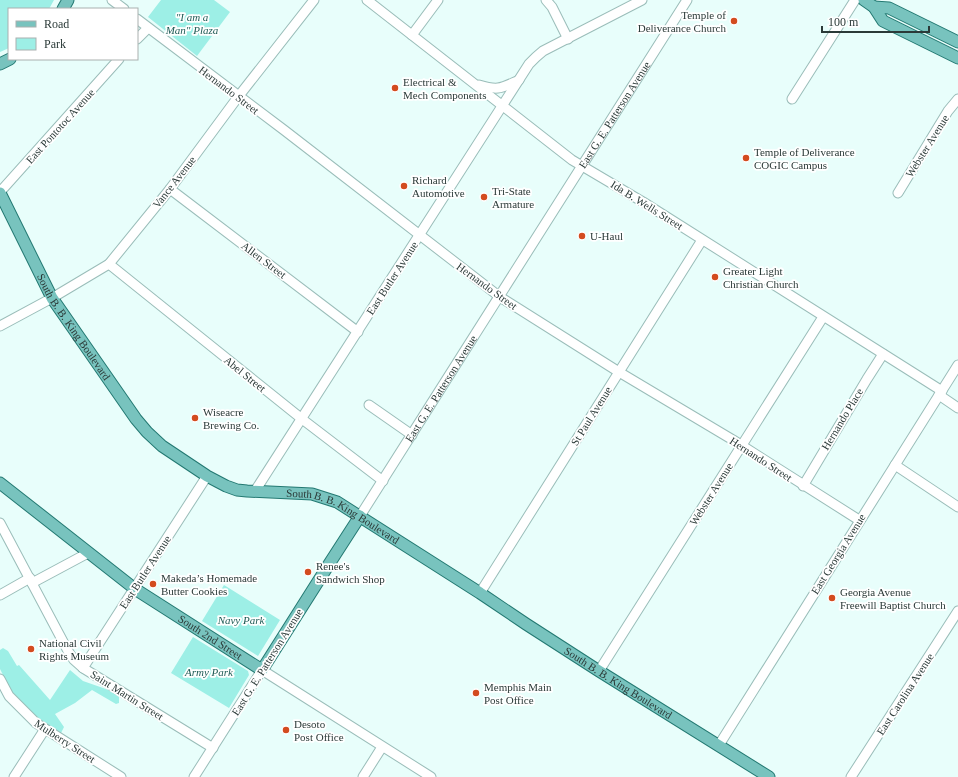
<svg xmlns="http://www.w3.org/2000/svg" width="958" height="777" font-family="'Times New Roman',serif">
<rect width="100%" height="100%" fill="#e8fefb"/>
<path fill="#9defe6" d="M0 0H54L49 9H9V48L0 52Z
M161 0H214L230 12 197 56 148 17Z
M224 585 280 620 258 656 202 621Z
M193 637 248 671 249 675 229 708 171 673Z
M3 648 8 651 17 666 19 665 50 700 70 670 83 681 106 689 115 693 119 697V703L116 704 92 690 75 703 55 714 64 727 61 733 36 717 12 693 0 669V650Z"/>
<g fill="none" stroke-linecap="round" stroke-linejoin="round">
<g stroke="#9abdb9" stroke-width="11">
<g id="minor">
<path d="M112 0 124 9"/>
<path d="M367 0 572 160 643 202 942 391"/>
<path d="M546 0 552 7 568 39"/>
<path d="M137 19 284 130 500 297 619 372 733 440 859 520"/>
<path d="M412 35 438 0"/>
<path d="M137 39 148 28"/>
<path d="M479 85C499 91 501 88 519 80"/>
<path d="M792 99 855 0"/>
<path d="M170 189 358 332"/>
<path d="M0 192 119 59"/>
<path d="M898 193 948 111 958 99"/>
<path d="M109 264 302 419 383 481"/>
<path d="M0 326 52 298 109 264 170 189 238 97 314 0"/>
<path d="M939 395 958 408"/>
<path d="M369 405 412 435"/>
<path d="M895 465 958 507"/>
<path d="M803 486 867 379 883 354"/>
<path d="M255 491 529 64 536 57 543 51 642 0"/>
<path id="s1" d="M360 516 687 0"/>
<path d="M0 523 68 651 74 660 83 668 213 748"/>
<path d="M32 583 88 553"/>
<path d="M480 593 702 240"/>
<path d="M0 595 30 578"/>
<path d="M83 668 207 476"/>
<path d="M599 671 823 317"/>
<path d="M0 679 9 696 36 723 121 777"/>
<path d="M719 745 958 365"/>
<path d="M14 777 45 729"/>
<path d="M194 777 262 670 431 777"/>
<path d="M363 777 382 747"/>
<path d="M851 777 958 611"/>
</g>
</g>
<g stroke="#237972" stroke-width="13">
<g id="major">
<path d="M864 0 874 7 883 21 958 58"/>
<path d="M874 7 889 8 958 42"/>
<path d="M63 9 68 0"/>
<path d="M0 64 10 59"/>
<path id="s2" d="M0 193 52 298 136 419 147 432 162 446 207 476 226 486 237 490 247 491 312 494 337 502 480 593 526 624 599 671 769 777"/>
<path id="s3" d="M0 483 135 589 262 670 331 561 360 516"/>
</g>
</g>
<use href="#minor" stroke="#fff" stroke-width="9"/>
<use href="#major" stroke="#78c3be" stroke-width="11"/>
</g>
<g fill="#d34b1f" stroke="#fff" stroke-width="1.5">
<circle cx="734" cy="21" r="4"/>
<circle cx="395" cy="88" r="4"/>
<circle cx="746" cy="158" r="4"/>
<circle cx="404" cy="186" r="4"/>
<circle cx="484" cy="197" r="4"/>
<circle cx="582" cy="236" r="4"/>
<circle cx="715" cy="277" r="4"/>
<circle cx="195" cy="418" r="4"/>
<circle cx="308" cy="572" r="4"/>
<circle cx="153" cy="584" r="4"/>
<circle cx="832" cy="598" r="4"/>
<circle cx="31" cy="649" r="4"/>
<circle cx="476" cy="693" r="4"/>
<circle cx="286" cy="730" r="4"/>
</g>
<g text-anchor="middle" stroke-width="3.5" stroke-linejoin="round" paint-order="stroke">
<g font-size="11" fill="#2b3a38" stroke="#fff" text-anchor="start">
<text x="726" y="19" text-anchor="end">Temple of<tspan x="726" dy="13">Deliverance Church</tspan></text>
<text x="403" y="86">Electrical &amp;<tspan x="403" dy="13">Mech Components</tspan></text>
<text x="754" y="156">Temple of Deliverance<tspan x="754" dy="13">COGIC Campus</tspan></text>
<text x="412" y="184">Richard<tspan x="412" dy="13">Automotive</tspan></text>
<text x="492" y="195">Tri-State<tspan x="492" dy="13">Armature</tspan></text>
<text x="590" y="240">U-Haul</text>
<text x="723" y="275">Greater Light<tspan x="723" dy="13">Christian Church</tspan></text>
<text x="203" y="416">Wiseacre<tspan x="203" dy="13">Brewing Co.</tspan></text>
<text x="316" y="570">Renee's<tspan x="316" dy="13">Sandwich Shop</tspan></text>
<text x="161" y="582">Makeda’s Homemade<tspan x="161" dy="13">Butter Cookies</tspan></text>
<text x="840" y="596">Georgia Avenue<tspan x="840" dy="13">Freewill Baptist Church</tspan></text>
<text x="39" y="647">National Civil<tspan x="39" dy="13">Rights Museum</tspan></text>
<text x="484" y="691">Memphis Main<tspan x="484" dy="13">Post Office</tspan></text>
<text x="294" y="728">Desoto<tspan x="294" dy="13">Post Office</tspan></text>
</g>
<g font-size="11" font-style="italic" fill="#1e5b55" stroke="#fff">
<text x="192" y="21">"I am a<tspan x="192" dy="13">Man" Plaza</tspan></text>
<text x="241" y="624">Navy Park</text>
<text x="209" y="676">Army Park</text>
</g>
<g font-size="11" fill="#2b3a38" stroke="#fff">
<text transform="translate(229 90) rotate(37)" y="4">Hernando Street</text>
<text dy="4" stroke="none"><textPath href="#s1" startOffset="475">East G. E. Patterson Avenue</textPath></text>
<text transform="translate(60 126) rotate(-48)" y="4">East Pontotoc Avenue</text>
<text transform="translate(927 146) rotate(-58)" y="4">Webster Avenue</text>
<text transform="translate(174 182) rotate(-52)" y="4">Vance Avenue</text>
<text transform="translate(647 205) rotate(32)" y="4">Ida B. Wells Street</text>
<text transform="translate(264 260) rotate(37)" y="4">Allen Street</text>
<text transform="translate(392 278) rotate(-57)" y="4">East Butler Avenue</text>
<text transform="translate(487 286) rotate(36)" y="4">Hernando Street</text>
<text dy="4" stroke="none"><textPath href="#s2" startOffset="153">South B. B. King Boulevard</textPath></text>
<text transform="translate(245 374) rotate(39)" y="4">Abel Street</text>
<text dy="4" stroke="none"><textPath href="#s1" startOffset="151">East G. E. Patterson Avenue</textPath></text>
<text transform="translate(591 416) rotate(-58)" y="4">St Paul Avenue</text>
<text transform="translate(842 419) rotate(-59)" y="4">Hernando Place</text>
<text transform="translate(761 459) rotate(33)" y="4">Hernando Street</text>
<text transform="translate(711 494) rotate(-58)" y="4">Webster Avenue</text>
<text dy="4" stroke="none"><textPath href="#s2" startOffset="501">South B. B. King Boulevard</textPath></text>
<text transform="translate(838 554) rotate(-58)" y="4">East Georgia Avenue</text>
<text transform="translate(145 572) rotate(-57)" y="4">East Butler Avenue</text>
<text dy="4" stroke="none"><textPath href="#s3" startOffset="261">South 2nd Street</textPath></text>
<text transform="translate(267 662) rotate(-58)" y="4">East G. E. Patterson Avenue</text>
<text dy="4" stroke="none"><textPath href="#s2" startOffset="825">South B. B. King Boulevard</textPath></text>
<text transform="translate(905 694) rotate(-57)" y="4">East Carolina Avenue</text>
<text transform="translate(127 695) rotate(32)" y="4">Saint Martin Street</text>
<text transform="translate(65 741) rotate(33)" y="4">Mulberry Street</text>
</g>
</g>
<rect x="8" y="8" width="130" height="52" fill="#ffffff" stroke="#aab0af"/>
<rect x="16" y="21" width="20" height="6" fill="#78c3be" stroke="#aab0af"/>
<text x="44" y="28" font-size="12" fill="#2b3a38">Road</text>
<rect x="16" y="38" width="20" height="12" fill="#9defe6" stroke="#aab0af"/>
<text x="44" y="48" font-size="12" fill="#2b3a38">Park</text>
<path d="M822 26v6h107v-6" fill="none" stroke="#2b3a38" stroke-width="2"/>
<text x="828" y="26" font-size="12" fill="#2b3a38" stroke="#ffffff" stroke-width="3" paint-order="stroke">100 m</text>
</svg>
